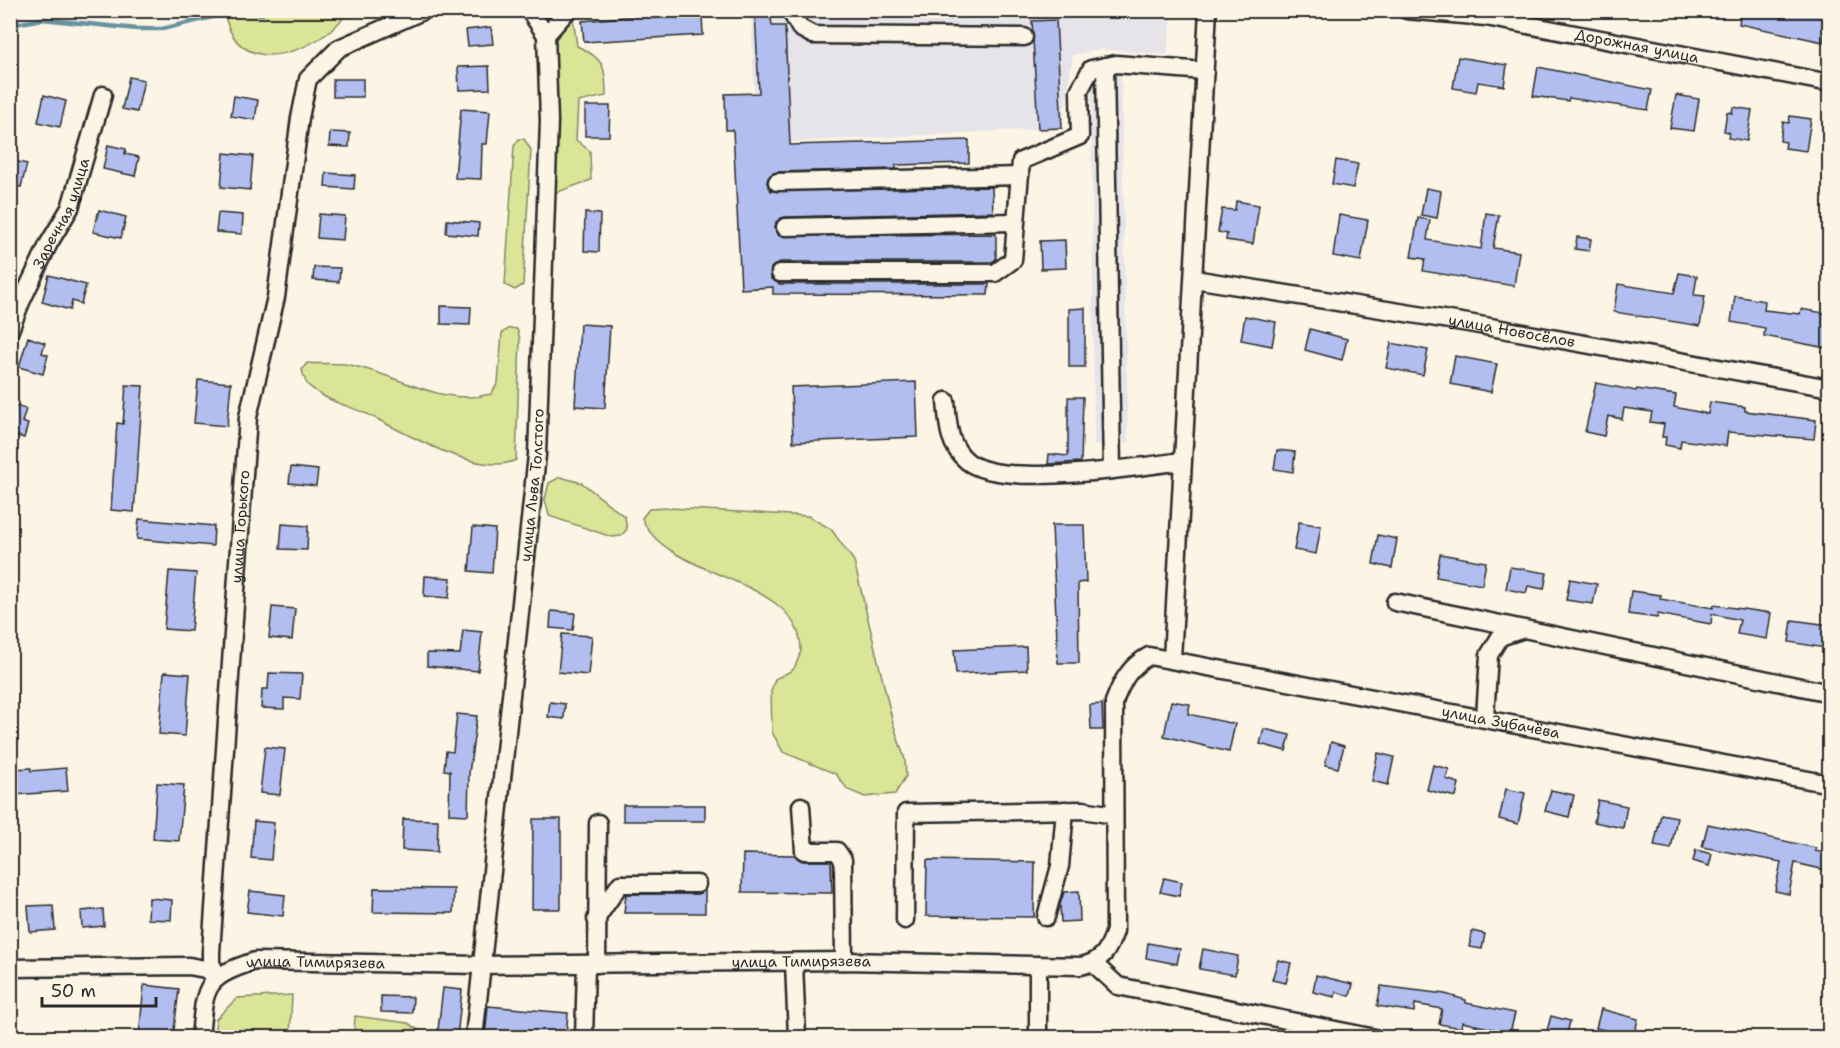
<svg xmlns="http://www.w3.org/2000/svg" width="1840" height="1048" font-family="'Shantell Sans',sans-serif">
<rect width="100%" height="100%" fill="#fcf5e5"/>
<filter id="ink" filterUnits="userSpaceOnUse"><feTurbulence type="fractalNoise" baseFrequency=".0167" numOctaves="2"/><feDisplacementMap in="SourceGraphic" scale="12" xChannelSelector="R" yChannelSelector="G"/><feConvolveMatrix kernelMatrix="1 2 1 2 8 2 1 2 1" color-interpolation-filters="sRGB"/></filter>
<g filter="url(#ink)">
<path fill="#e6e4e8" d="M751 11H1173L1167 55 1101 49 1073 55 1062 128 792 142 756 138Z
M1110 73H1121L1128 443 1117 444Z
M1091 78H1103L1106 445H1094Z"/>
<path fill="#dae598" stroke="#828862" stroke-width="1.5" d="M224 11V10L352 11C342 17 335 29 325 35 285 62 234 68 224 11Z
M573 18 577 46C604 58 606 67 606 96L578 102 576 140 590 151 591 180 555 193 558 121 554 37Z
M519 139H524L531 150 523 285 515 290 505 285 514 146Z
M510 328 517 329 520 339 516 460C479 478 402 431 367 414 347 405 327 402 309 386 305 383 304 376 302 370L307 363C319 364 332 363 344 364 393 371 440 408 491 394L498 383 502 333Z
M560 477 582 483 625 517 627 529 621 536 612 537 549 516 545 499 549 483Z
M669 508 808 516 831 529 854 561 893 723 905 760 906 776 895 794 865 797 848 790 836 774 783 752 772 732 771 691 775 679 793 670C796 664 801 655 801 649 799 575 666 580 642 518L649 509Z
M292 995 290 1037H214L216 1019 237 998Z
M355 1016 408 1023 424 1034V1037H368L354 1032Z"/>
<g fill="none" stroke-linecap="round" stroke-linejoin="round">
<path stroke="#6792a1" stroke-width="4.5" d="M10 25 42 19 137 29H162L229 13 262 14 268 10"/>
</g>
<path fill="#b2beef" stroke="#2b2b2b" stroke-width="1.5" d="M755 10H770L772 26H785L790 145 969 140V163L896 165V169L777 172 768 178 767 183 771 191 992 187 993 212 785 217 776 222 775 228 779 236 996 234V259L992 262H780L771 268V279L780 284H989L988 295 773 294V287L741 289 733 130H726L725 94 759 93Z
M1741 10H1829L1823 42 1739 24Z
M654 14V18L702 15 703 35 584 42 582 21Z
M1056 20 1062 128 1038 129 1032 21Z
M491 27 493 44 468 46 466 30Z
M1458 57 1507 65 1504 86 1478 82 1476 92 1453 88Z
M489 66 490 89 459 90 458 67Z
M1538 67 1652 90 1648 110 1569 98 1568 101 1533 96Z
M129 77 144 80 137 112 122 109Z
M333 79H363V97H333Z
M44 95 66 101 60 127 38 122Z
M1676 95 1699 99 1694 131 1670 128Z
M234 96 258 100 255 120 231 116Z
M585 106H610L609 136H585Z
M1733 107 1752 110 1747 141 1728 138 1729 132 1724 131 1727 112 1732 113Z
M461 109 490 111 487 144H482L481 179 455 178Z
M1790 116 1811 119 1806 151 1785 148 1786 142 1780 141 1783 122 1789 123Z
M330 132 350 133 349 147 329 146Z
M108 145 126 149 125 154 139 157 135 176 103 169Z
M224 153 253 156 250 190 221 187Z
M10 160 27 164 21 187 10 184Z
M1336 160 1358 164 1353 188 1332 184Z
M326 173 355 175 354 189 325 187Z
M1426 188 1441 191 1437 218 1421 215Z
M1236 201 1259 205 1253 244 1226 240 1227 234 1218 232 1222 209 1235 210Z
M99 210 126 217 121 238 93 232Z
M218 213 243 215 242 234 216 232Z
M585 213 600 214 599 252 584 251Z
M1486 213 1499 215 1493 248 1519 252 1514 286 1423 271 1425 259 1411 257 1418 218 1430 220 1427 240 1481 249Z
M319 214 345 216 343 240 317 238Z
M1339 215 1368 220 1361 261 1333 256Z
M447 220 479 223 478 236 446 233Z
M1577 237 1591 239 1589 251 1575 249Z
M1065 240 1066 268 1041 269 1040 241Z
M314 267 340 268 339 282 313 280Z
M1679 273 1697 276 1694 295 1705 296 1700 326 1614 312 1618 284 1674 293Z
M49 275 86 285 81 304 72 301 70 310 42 302Z
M1735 296 1765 301 1764 310 1800 314 1801 309 1830 314 1826 348 1764 336 1765 328 1731 322Z
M441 306 471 307 470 325 441 324Z
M1085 308V367H1069V309Z
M1245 316 1276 322 1272 346 1241 340Z
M580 324 610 326 605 408 575 406Z
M1310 329 1347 339 1342 360 1305 350Z
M28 337 45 343 42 353 48 355 43 374 19 367Z
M1391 343 1428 350 1423 375 1386 368Z
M1455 356 1497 364 1491 392 1450 384Z
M198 380 231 383 227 426 194 423Z
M916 382 918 437 793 442 791 387Z
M1596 383 1636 391 1637 389 1676 395 1674 407 1708 414 1710 402 1745 407V411L1816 420 1814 439 1728 432 1726 446 1681 440 1680 448 1665 445 1666 437H1662L1664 424 1650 422 1652 412 1624 408 1622 419 1608 416 1604 436 1585 432Z
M126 385 143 386 134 512 111 510 117 423 123 424Z
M1068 397H1083L1081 462 1048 464 1049 454 1068 456Z
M10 404 26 409 22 422 28 424 24 438 17 436 14 449 10 448Z
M1277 450 1295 452 1293 472 1274 469Z
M291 467 318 470 316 486 289 483Z
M139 519 214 526 213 546 137 539Z
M1299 522 1321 526 1316 554 1294 550Z
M282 524 308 526 307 550 280 549Z
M1052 525H1084L1086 582 1078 583 1079 663H1058Z
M473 527 495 529 492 573 469 571Z
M1378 535 1397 539 1392 568 1373 564Z
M1440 554 1486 562 1482 585 1436 577Z
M1510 567 1547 573 1544 589 1528 586 1526 593 1506 589Z
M169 571 196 573 191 631 164 629Z
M425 576 451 578 449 598 424 596Z
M1570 579 1597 584 1593 604 1566 600Z
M1631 591 1661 595 1660 599 1713 608 1714 605 1771 613 1767 639 1737 634 1740 620 1712 614 1711 624 1658 614 1657 618 1628 614Z
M272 607 295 609 292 640 269 638Z
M551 611 575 613 573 630 550 628Z
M1792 620 1829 625 1825 648 1789 642Z
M463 630 482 632 478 671 427 666V653L460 654Z
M562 634 592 636 588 675 558 672Z
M1026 647 1027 670 956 674 954 650Z
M164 672 190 674 185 736 159 734Z
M269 673 302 674 300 699 284 698V709L261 708 262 689H268Z
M1171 701 1190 704 1188 714 1235 724 1229 752 1164 736Z
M550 702 565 704 564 719 548 717Z
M1102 704 1103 730H1091L1090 705Z
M457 714 477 716 469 773 468 815 449 814 450 771 444 770 446 751 453 752Z
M1264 729 1290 735 1286 751 1260 744Z
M1331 742 1344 746 1338 768 1325 765Z
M265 747 285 749 280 795 260 793Z
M1378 753 1394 757 1388 785 1372 781Z
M1433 765 1449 769 1446 779 1459 783 1456 797 1427 790Z
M31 768V771L66 768 68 791 14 795 12 769Z
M157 783 184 785 179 841 153 839Z
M1506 789 1525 793 1518 824 1499 819Z
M1551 790 1574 795 1569 817 1545 811Z
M1598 800 1627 806 1623 828 1594 822Z
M623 805H705V821H623Z
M1661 814 1677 817 1671 849 1654 846Z
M403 819 438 820 437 852 402 850Z
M533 819H561V909H532Z
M254 821 274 823 271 860 251 858Z
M1708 824 1816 848 1815 851 1830 854V871L1795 863 1789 894 1775 891 1781 862 1702 847Z
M1696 850 1712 854 1709 866 1693 861Z
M743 854 794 855 803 861H831L832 893 742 892Z
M927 860 1035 862 1034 917 926 916Z
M1164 878 1182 882 1179 896 1160 892Z
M374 888 454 889 453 913 373 912Z
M705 890V913H624L626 894H697Z
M250 891 285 895 283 916 247 912Z
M1079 891 1080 921 1061 922 1060 904 1064 892Z
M149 898 172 900 171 920 148 919Z
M53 905 55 930 30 932 28 906Z
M103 909 104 926 82 928 81 911Z
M1472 931 1485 934 1482 949 1469 947Z
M1148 943 1180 949 1177 964 1146 958Z
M1203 949 1238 956 1235 975 1199 969Z
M1278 960 1291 963 1286 983 1272 980Z
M1316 975 1353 984 1350 996 1336 992 1335 997 1313 992Z
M144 985 179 989 173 1038 139 1036Z
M1381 986 1445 994 1466 1000V1003L1515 1013 1510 1033 1462 1022 1461 1028 1439 1024 1442 1009 1415 1004 1414 1012 1377 1006Z
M443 988 462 990 457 1038H437Z
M381 996 413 997 412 1013 381 1012Z
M488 1006 568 1013 566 1038H485Z
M1601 1009 1638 1019 1634 1037 1596 1028Z
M1551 1016 1570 1021 1566 1038H1545Z"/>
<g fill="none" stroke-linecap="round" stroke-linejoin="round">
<g stroke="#2b2b2b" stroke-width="21">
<g id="minor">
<path d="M529 10 546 35"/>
<path d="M790 10 800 28 813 35 1024 37"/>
<path id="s1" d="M1406 10 1486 17 1830 83"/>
<path d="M1105 66 1112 470"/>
<path d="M777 182 1020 176"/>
<path d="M785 227 1014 222"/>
<path d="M780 273H995L1013 260 1021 161 1080 136 1079 91 1091 69 1116 64 1205 71"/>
<path id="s2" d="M1194 279 1468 323 1830 388"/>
<path id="s3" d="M10 330 21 302 49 243 70 208 103 95"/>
<path d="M946 401C948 424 948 445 967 461 1000 489 1138 467 1182 461"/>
<path d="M1395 602 1830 693"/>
<path d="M1172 659 1208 10"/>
<path d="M1485 717 1489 655 1500 637 1521 630"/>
<path d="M801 806 804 851H837L843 860 844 961"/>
<path d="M1046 917 1060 866 1065 810"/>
<path d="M596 919 620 884H697"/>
<path d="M905 920 906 813 1083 810 1114 815"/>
<path d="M794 962 797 1038"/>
<path d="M1093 963 1118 986 1375 1038"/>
<path d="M597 964 598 823"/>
<path d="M10 968 189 966 205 969 218 977"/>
<path id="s4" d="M218 977 211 963V952L248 417 276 297 300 118 308 79 339 48 425 10"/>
<path id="s5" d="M200 1038C205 986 203 978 255 961L480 965 844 961 1081 966C1103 961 1108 951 1115 931L1114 702C1122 681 1129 667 1149 656L1830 784"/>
<path id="s6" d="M474 1038 537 455 549 121 546 35 568 10"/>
<path d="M584 1038 586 965"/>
<path d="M1038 1038V965"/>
</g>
</g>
<use href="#minor" stroke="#fcf5e5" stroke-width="16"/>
</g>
</g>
<g text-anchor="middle" stroke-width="4.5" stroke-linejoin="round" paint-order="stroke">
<g font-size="15" fill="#2b2b2b" stroke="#fcf5e5">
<text dy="5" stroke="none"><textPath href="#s1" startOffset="234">Дорожная улица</textPath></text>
<text dy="5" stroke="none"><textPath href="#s3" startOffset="128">Заречная улица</textPath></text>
<text dy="5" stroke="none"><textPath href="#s2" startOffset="322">улица Новосёлов</textPath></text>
<text dy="5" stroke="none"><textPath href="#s6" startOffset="556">улица Льва Толстого</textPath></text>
<text dy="5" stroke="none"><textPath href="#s4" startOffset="453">улица Горького</textPath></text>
<text dy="5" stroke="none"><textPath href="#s5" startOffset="1630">улица Зубачёва</textPath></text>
<text dy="5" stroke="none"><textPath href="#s5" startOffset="652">улица Тимирязева</textPath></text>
<text dy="5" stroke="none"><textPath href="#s5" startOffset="166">улица Тимирязева</textPath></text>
</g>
</g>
<rect width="1840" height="1048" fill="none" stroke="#fcf5e5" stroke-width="36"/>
<rect x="18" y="18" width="1804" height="1012" fill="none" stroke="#2b2b2b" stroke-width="2" filter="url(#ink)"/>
<path d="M42 997v9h114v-9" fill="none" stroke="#2b2b2b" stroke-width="3"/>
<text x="51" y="997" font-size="18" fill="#2b2b2b" stroke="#fcf5e5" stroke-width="4.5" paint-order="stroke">50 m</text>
</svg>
